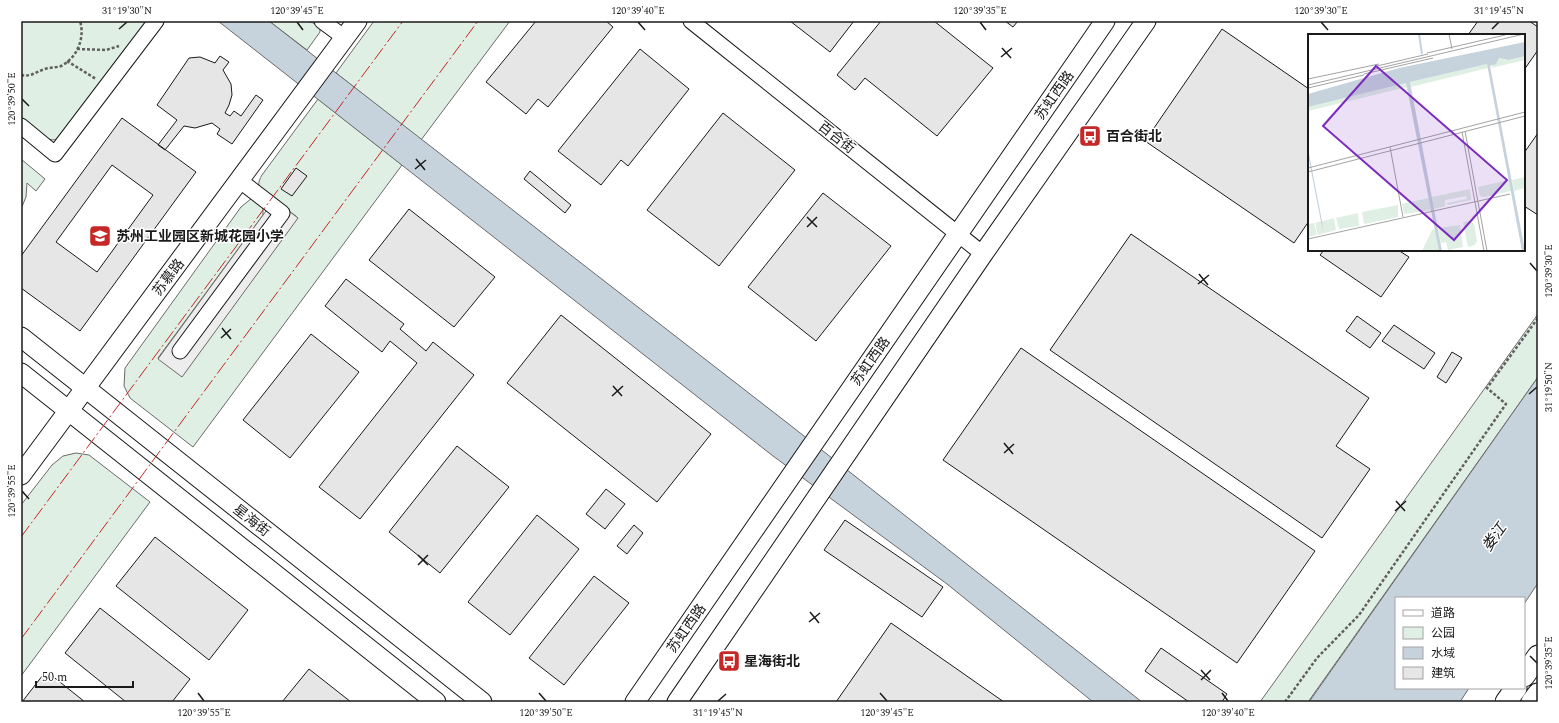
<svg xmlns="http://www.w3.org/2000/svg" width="1559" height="723" font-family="Spectral,'Noto Sans SC',serif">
<rect width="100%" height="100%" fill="#fff"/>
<path fill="#e0efe3" stroke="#6a6a6a" d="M21 21H151L57 139C45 144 30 125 21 118Z
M269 21C281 21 322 16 320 32L307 50Z
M374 21H510L421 140 336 73Z
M318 99 402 165 193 447 130 398 124 386 125 368 241 207 252 198 263 207V215L158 358 298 218C290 210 263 197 259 187 258 183 260 178 262 175Z
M21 159 45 179 36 191 27 183 26 197 21 209Z
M1538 314V377L1308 702H1260Z
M76 453 89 455 150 502 21 676V505L52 465 63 456Z"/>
<path fill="#ededed" stroke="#6a6a6a" d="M274 200 298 218 182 377 158 359Z"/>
<path fill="#c6d2dc" stroke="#6a6a6a" d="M218 21H269L790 425 1142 702H1093L947 584 773 456Z
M1538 377V583L1524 604V598H1396V688H1469L1460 702H1309Z"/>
<path fill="#e6e6e6" stroke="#1a1a1a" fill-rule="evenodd" d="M536 21H606L613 27 548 107 538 99 526 114 486 82Z
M790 21H854L830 52Z
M881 21H934L993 68 937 136 865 78 855 90 837 75Z
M1005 21H1018L1013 27Z
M1478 21H1529L1538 27V50L1524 70V35H1468Z
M1222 29 1309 89V221L1294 243 1145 141Z
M640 49 689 89 628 166 621 160 601 185 558 151Z
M220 56 229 62 223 70 231 84 232 95 229 105 225 113 230 116 234 111 241 116 256 95 263 100 232 144 217 134 220 129 212 123 195 128 184 126 165 150 158 145 177 120 157 105 189 58 200 57 215 63Z
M723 113 795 170 719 266 647 210Z
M122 118 196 172 80 331 21 288V256ZM112 165 153 195 97 272 56 242Z
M1538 133V215L1524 206V153Z
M296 168 307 176 292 196 281 189Z
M530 171 571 205 565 213 524 179Z
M823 193 891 246 816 341 748 287Z
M409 209 495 277 454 327 369 260Z
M1131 234 1369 398 1336 446 1370 469 1322 538 1050 350Z
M1324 250H1398L1409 257 1381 297 1320 255Z
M346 279 404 324 400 329 426 351 433 342 474 375 360 519 319 487 417 363 390 341 382 352 325 306Z
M561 315 711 434 657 502 507 383Z
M1357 316 1381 333 1370 348 1346 331Z
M1394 325 1435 353 1424 369 1382 341Z
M311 334 359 372 290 458 243 420Z
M1021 348 1315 551 1237 663 943 460Z
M1452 352 1462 358 1446 383 1437 377Z
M457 446 509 487 440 573 389 532Z
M606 489 625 504 605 529 586 514Z
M537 515 579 549 510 635 468 602Z
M845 520 943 587 922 617 824 550Z
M634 525 643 533 627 554 617 546Z
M155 537 248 610 209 660 116 586Z
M594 576 629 603 564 685 529 658Z
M100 608 190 679 172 702H126L65 653Z
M891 623 1004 702H836Z
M1161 648 1227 694 1222 702H1189L1145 671Z
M309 669 351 702H282Z
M46 671 85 702H22Z"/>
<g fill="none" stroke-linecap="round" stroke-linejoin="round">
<g stroke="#1a1a1a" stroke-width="17">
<path id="minor" d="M322 21 345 38
M691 21 983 254
M21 126 55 154 156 21
M180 351 282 213 239 180"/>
</g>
<g stroke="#1a1a1a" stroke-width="21">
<path id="major" d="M21 337 482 702
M21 373 436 702
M21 475 357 21
M635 702 1105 21
M677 702 983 254 1146 21"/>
</g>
<g stroke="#1a1a1a" stroke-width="23">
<path id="highway" d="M1524 676 1538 656
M1506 702 1516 688
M1532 702 1538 694"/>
</g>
<path stroke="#5f5f5f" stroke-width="2.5" stroke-dasharray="3 2" stroke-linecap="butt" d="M77 49 106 50 119 46
M67 61 96 79
M21 75C31 77 36 72 45 69 51 67 58 68 63 65 78 56 85 37 80 21
M1285 702 1317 658 1359 615 1506 404 1487 388 1538 318"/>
<use href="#minor" stroke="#fff" stroke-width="15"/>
<use href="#major" stroke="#fff" stroke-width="19"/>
<use href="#highway" stroke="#fff" stroke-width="21"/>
<path stroke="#c62828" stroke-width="1" stroke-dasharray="14 3 2 3" stroke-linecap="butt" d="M21 537 403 21
M21 639 478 21"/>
</g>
<path fill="none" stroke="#1a1a1a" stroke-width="1.5" d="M297 22 303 30M638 22 645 30M980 22 986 30M1321 22 1328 30M119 29 127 22M1492 29 1499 22M1002 48 1011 58M1001 57 1012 48M22 99 29 106M416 159 425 170M415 169 426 160M807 217 817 227M807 227 817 217M1530 263 1537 271M1199 274 1208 285M1198 284 1209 275M222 328 231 339M221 338 231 329M613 386 622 396M1529 394 1537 387M612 396 623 386M1004 443 1013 454M1004 453 1014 444M22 491 29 499M1396 501 1405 511M1395 511 1406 501M418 555 428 565M418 565 428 555M810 612 819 623M809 622 820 613M1530 656 1537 663M1201 670 1210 680M1201 680 1211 670M198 693 204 701M539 693 546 701M880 693 887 701M1222 693 1228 701M718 701 726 694"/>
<defs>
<g id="bus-square" transform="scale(1.15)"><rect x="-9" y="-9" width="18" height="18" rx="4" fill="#c62828" stroke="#fff"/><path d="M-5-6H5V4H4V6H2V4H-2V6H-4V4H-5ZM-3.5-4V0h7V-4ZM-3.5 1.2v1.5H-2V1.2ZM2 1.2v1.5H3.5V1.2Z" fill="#fff"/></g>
<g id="school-square" transform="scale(1.15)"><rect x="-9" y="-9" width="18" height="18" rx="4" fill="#c62828" stroke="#fff"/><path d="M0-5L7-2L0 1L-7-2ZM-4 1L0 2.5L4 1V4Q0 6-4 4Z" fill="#fff"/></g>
</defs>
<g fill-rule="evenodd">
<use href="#bus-square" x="1090" y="136"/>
<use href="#school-square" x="100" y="236"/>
<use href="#bus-square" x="729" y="661"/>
</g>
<g text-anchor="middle" stroke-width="3" stroke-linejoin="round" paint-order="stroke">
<g font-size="14" fill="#1a1a1a" stroke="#fff">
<text transform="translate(1054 95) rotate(-55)" y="5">苏虹西路</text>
<text transform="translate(837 137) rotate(38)" y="5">百合街</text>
<text transform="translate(168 277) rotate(-53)" y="5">苏慕路</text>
<text transform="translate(870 361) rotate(-55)" y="5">苏虹西路</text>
<text transform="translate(252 520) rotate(38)" y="5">星海街</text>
<text transform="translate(686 628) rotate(-55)" y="5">苏虹西路</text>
</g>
<g font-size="14" font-weight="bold" fill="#1a1a1a" stroke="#fff" text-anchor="start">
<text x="1106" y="141">百合街北</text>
<text x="116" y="241">苏州工业园区新城花园小学</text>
<text x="744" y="666">星海街北</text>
</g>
<g font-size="15" font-style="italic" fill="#1a1a1a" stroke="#fff">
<text transform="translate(1494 537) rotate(-54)" y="5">娄江</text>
</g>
</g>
<g transform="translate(1308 34)">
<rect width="217" height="217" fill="#fff"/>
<path d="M217 22V26L183 34 191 24 201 26ZM179 30 180 34 103 53 102 48ZM98 49 99 53 0 77V73ZM217 143V154L206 157 204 146ZM201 146 203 157 176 163 172 162 170 153ZM162 155 163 166 140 171 139 169 159 165 158 162 137 166V172L126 175 124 163ZM121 164 123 176 96 180 94 170ZM90 171V183L56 190 54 178ZM50 179 51 192 31 195 28 184ZM26 184 28 196 10 201 7 189ZM162 187 166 190 169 207 167 211 160 213 155 188ZM6 189 9 201 0 203V190ZM152 191 155 213 140 216 138 208 133 209 130 194ZM127 195 131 217H114L124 196Z" fill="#e0efe3"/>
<path d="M217 8V22L201 26 191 24 188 30 182 32 217 217H214L179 30 102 48 134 217H131L98 49 0 73V60L91 34ZM0 115 14 187 15 198 0 121Z" fill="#c6d2dc"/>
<path fill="none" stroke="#c6d2dc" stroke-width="2" d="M111 0 114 20"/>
<path fill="none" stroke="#a3a3a3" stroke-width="1" d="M141 0 144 15M119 19 197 1M69 32 120 20M56 40 125 24M0 45 71 30M0 51 216 0M0 54 56 41M157 97 179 217M154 98 176 217M82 113 95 183M0 134 217 78M0 138 217 82M0 205 202 160"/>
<path fill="#7b2cbf" fill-opacity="0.15" stroke="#7b2cbf" stroke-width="2" d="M68 32 199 146 146 206 15 92Z"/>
<rect width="217" height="217" fill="none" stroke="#1a1a1a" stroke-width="2"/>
</g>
<rect width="1559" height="723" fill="none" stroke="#ffffff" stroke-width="44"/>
<rect x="1395" y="597" width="130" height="92" fill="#ffffff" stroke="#a3a3a3"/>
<rect x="1403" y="610" width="20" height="6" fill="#ffffff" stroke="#a3a3a3"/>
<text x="1431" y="617" font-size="12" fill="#1a1a1a">道路</text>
<rect x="1403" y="627" width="20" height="12" fill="#e0efe3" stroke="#a3a3a3"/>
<text x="1431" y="637" font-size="12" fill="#1a1a1a">公园</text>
<rect x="1403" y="647" width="20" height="12" fill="#c6d2dc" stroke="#a3a3a3"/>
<text x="1431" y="657" font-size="12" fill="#1a1a1a">水域</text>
<rect x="1403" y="667" width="20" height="12" fill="#e6e6e6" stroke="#a3a3a3"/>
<text x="1431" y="677" font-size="12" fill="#1a1a1a">建筑</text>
<path d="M36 681v6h97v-6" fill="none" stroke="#1a1a1a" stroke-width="2"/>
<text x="42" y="681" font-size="12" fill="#1a1a1a" stroke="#ffffff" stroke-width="3" paint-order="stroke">50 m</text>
<rect x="22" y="22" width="1515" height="679" fill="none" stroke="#1a1a1a" stroke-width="1.5"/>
<g font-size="10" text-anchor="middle" fill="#1a1a1a">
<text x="127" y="14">31°19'30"N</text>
<text x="297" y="14">120°39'45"E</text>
<text x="638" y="14">120°39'40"E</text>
<text x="980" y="14">120°39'35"E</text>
<text x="1321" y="14">120°39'30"E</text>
<text x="1499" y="14">31°19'45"N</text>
<text transform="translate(11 99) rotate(-90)" y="4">120°39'50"E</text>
<text transform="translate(1548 271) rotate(-90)" y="4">120°39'30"E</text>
<text transform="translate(1548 387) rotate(-90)" y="4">31°19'50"N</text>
<text transform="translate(11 491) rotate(-90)" y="4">120°39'55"E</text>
<text transform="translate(1548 663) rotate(-90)" y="4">120°39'35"E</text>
<text x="204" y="716">120°39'55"E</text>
<text x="546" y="716">120°39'50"E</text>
<text x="718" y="716">31°19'45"N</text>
<text x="887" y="716">120°39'45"E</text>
<text x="1228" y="716">120°39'40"E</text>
</g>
</svg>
